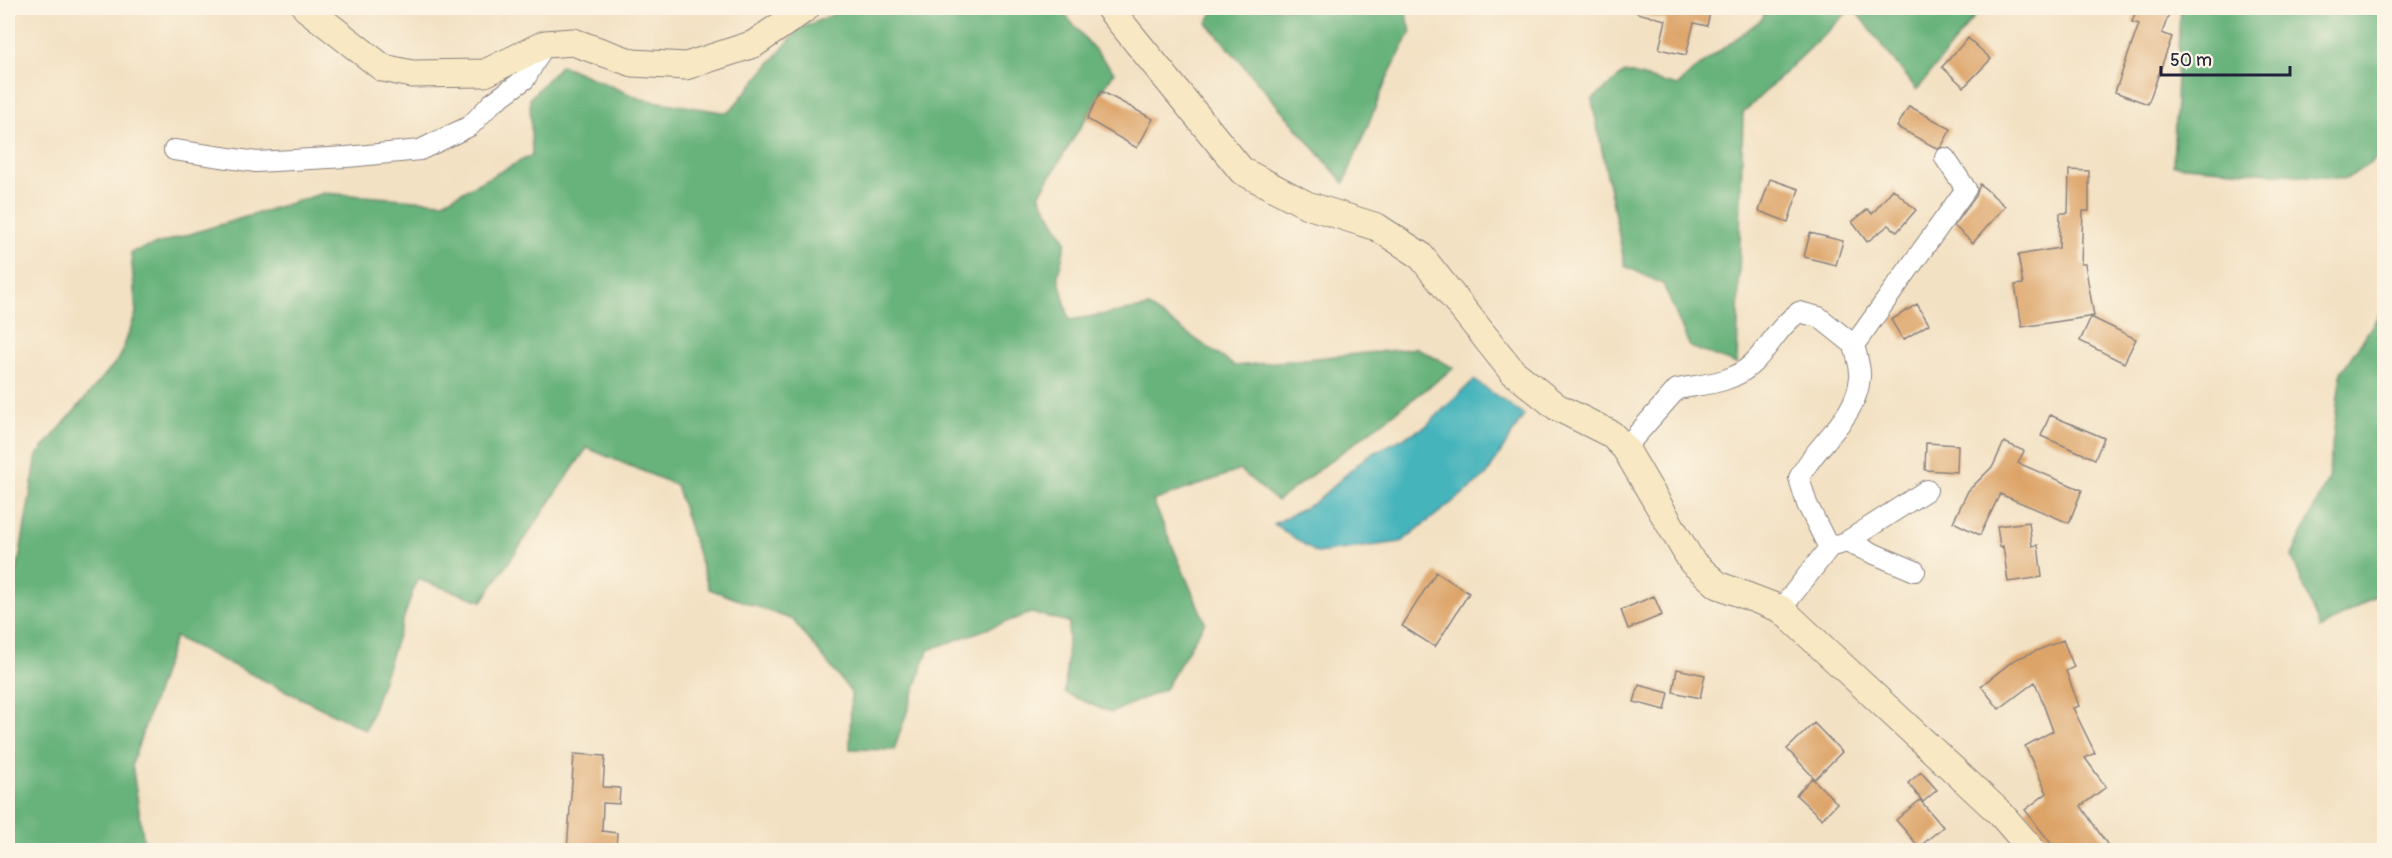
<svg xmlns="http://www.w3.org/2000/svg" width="2392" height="858" font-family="Pangolin,sans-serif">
<rect width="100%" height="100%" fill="#fcf5e5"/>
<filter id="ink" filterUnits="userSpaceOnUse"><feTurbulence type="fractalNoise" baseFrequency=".0167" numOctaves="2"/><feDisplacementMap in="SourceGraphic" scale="12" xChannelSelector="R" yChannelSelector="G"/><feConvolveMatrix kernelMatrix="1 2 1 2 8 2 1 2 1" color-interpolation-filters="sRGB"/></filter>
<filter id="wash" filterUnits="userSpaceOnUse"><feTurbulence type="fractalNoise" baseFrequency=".008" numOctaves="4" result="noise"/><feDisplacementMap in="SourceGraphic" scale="24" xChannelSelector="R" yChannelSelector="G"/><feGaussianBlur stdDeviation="1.35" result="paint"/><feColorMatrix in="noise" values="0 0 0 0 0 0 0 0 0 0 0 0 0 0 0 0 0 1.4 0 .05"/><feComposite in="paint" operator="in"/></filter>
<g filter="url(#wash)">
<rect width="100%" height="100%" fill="#f3e1c3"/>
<path fill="#67b27b" stroke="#446a5b" stroke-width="1.5" d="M848 8H1059L1114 72 1039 195 1066 241 1058 275 1069 320 1149 307 1235 366 1417 348 1454 368 1277 501 1240 470 1153 501 1205 622 1165 689 1111 713 1065 693 1069 622 1031 613 928 650 894 750 850 749 851 692 793 620 709 589 676 485 587 448 482 601 417 579 366 730 175 637 132 764 145 850H8V624L37 455 120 357 136 313 131 252 324 193 443 202 532 155 530 98 561 65 641 99 728 113 799 29Z
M1215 8H1405L1411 32 1389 74 1344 183 1207 23Z
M1767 8H1852L1743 113 1737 364 1690 347 1663 284 1625 266 1592 100 1625 72 1677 86 1694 70 1762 19Z
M1853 8H1981L1917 90Z
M2180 8H2384V154L2346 179 2173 165Z
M2384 312V591L2320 629 2292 556 2328 479 2341 372 2380 314Z"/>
<path fill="#44b4bb" stroke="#336b7b" stroke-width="1.5" d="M1474 380 1524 415 1486 476 1401 542 1317 553 1274 524 1314 503 1367 456 1425 427Z"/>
<g id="blocks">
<path fill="#dda469" d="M1638 8H1711L1707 26 1694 23 1686 55 1659 49 1666 20 1637 13Z
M2137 8H2149L2169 14 2162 33 2172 37 2148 104 2115 92 2139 24 2132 22Z
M1968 38 1991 59 1964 87 1942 67Z
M1101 91 1153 119 1137 148 1087 119Z
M1909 106 1951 129 1941 147 1938 149 1897 127Z
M2069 170 2089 171V211H2083L2081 264H2085L2094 316 2022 327 2015 285 2023 284 2018 255 2059 248 2060 213H2068Z
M1770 179 1799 189 1788 222 1759 211Z
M1980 184 2005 206 1973 243 1954 226 1976 196Z
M1893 189 1916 210 1897 232 1889 225 1867 242 1852 222 1868 209 1872 214Z
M1810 233 1843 241 1836 265 1804 257Z
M1917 304 1929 324 1903 340 1891 320Z
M2091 317 2136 339 2124 363 2080 341Z
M2050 415 2104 438 2095 459 2041 436Z
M2004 442 2024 451 2018 463 2082 490 2069 523 2000 494 1980 535 1953 522 1968 491 1993 466Z
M1926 443 1958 445 1957 472 1925 470Z
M2029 522 2032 546 2038 545 2042 577 2008 582 2003 546 2000 547 1997 526Z
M1436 572 1469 593 1435 647 1402 626Z
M1654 596 1662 615 1628 629 1621 610Z
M2063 640 2074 667 2066 671 2079 706 2073 708 2095 753 2085 758 2106 787 2081 806 2111 850H2056L2025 810 2047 793 2025 746 2053 731 2035 682 1999 709 1981 686 2014 660Z
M1677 669 1705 675 1700 698 1673 692Z
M1639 685 1669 693 1665 710 1634 702Z
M1814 723 1842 752 1815 779 1787 749Z
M574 754 605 756 603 787 620 788 619 804 603 803 602 831 617 833 616 848 599 847V850H567Z
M1921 772 1937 790 1923 802 1908 783Z
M1812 778 1837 803 1822 819 1796 795Z
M1920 800 1943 827 1919 847 1896 820Z"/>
</g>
</g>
<g filter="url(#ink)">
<use href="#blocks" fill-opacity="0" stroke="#8a827f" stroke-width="1.5"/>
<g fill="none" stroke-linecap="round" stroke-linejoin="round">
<g stroke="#8a827f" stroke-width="22">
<path id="street" d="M174 150 256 162 347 157 420 150 470 126 492 103 525 79 545 44
M1625 448 1677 389C1702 384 1732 384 1752 364 1770 347 1777 328 1799 312L1819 317 1854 345 1966 189 1945 158
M1846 542 1927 490
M1837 545 1846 542 1915 571
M1781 609 1829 548 1807 504 1799 478C1817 442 1857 419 1860 377 1861 367 1856 354 1854 345"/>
</g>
<g stroke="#8a827f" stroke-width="29">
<path id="secondary" d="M306 8 383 68 412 74 485 73 545 44 573 42 633 63 686 66 754 44 806 8
M1109 8 1242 171 1307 205 1377 227 1420 255 1512 371 1557 407 1611 434 1625 448 1692 562 1718 585 1781 609 2000 813 2032 850"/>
</g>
<use href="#street" stroke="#fff" stroke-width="20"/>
<use href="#secondary" stroke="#f8e8c3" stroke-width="27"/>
</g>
</g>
<rect width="2392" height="858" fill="none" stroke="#fcf5e5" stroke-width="30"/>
<path d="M2161 66v9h129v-9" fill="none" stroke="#22223b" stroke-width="3"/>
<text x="2170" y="66" font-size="18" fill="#22223b" stroke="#fcf5e5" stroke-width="4.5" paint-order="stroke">50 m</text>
</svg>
